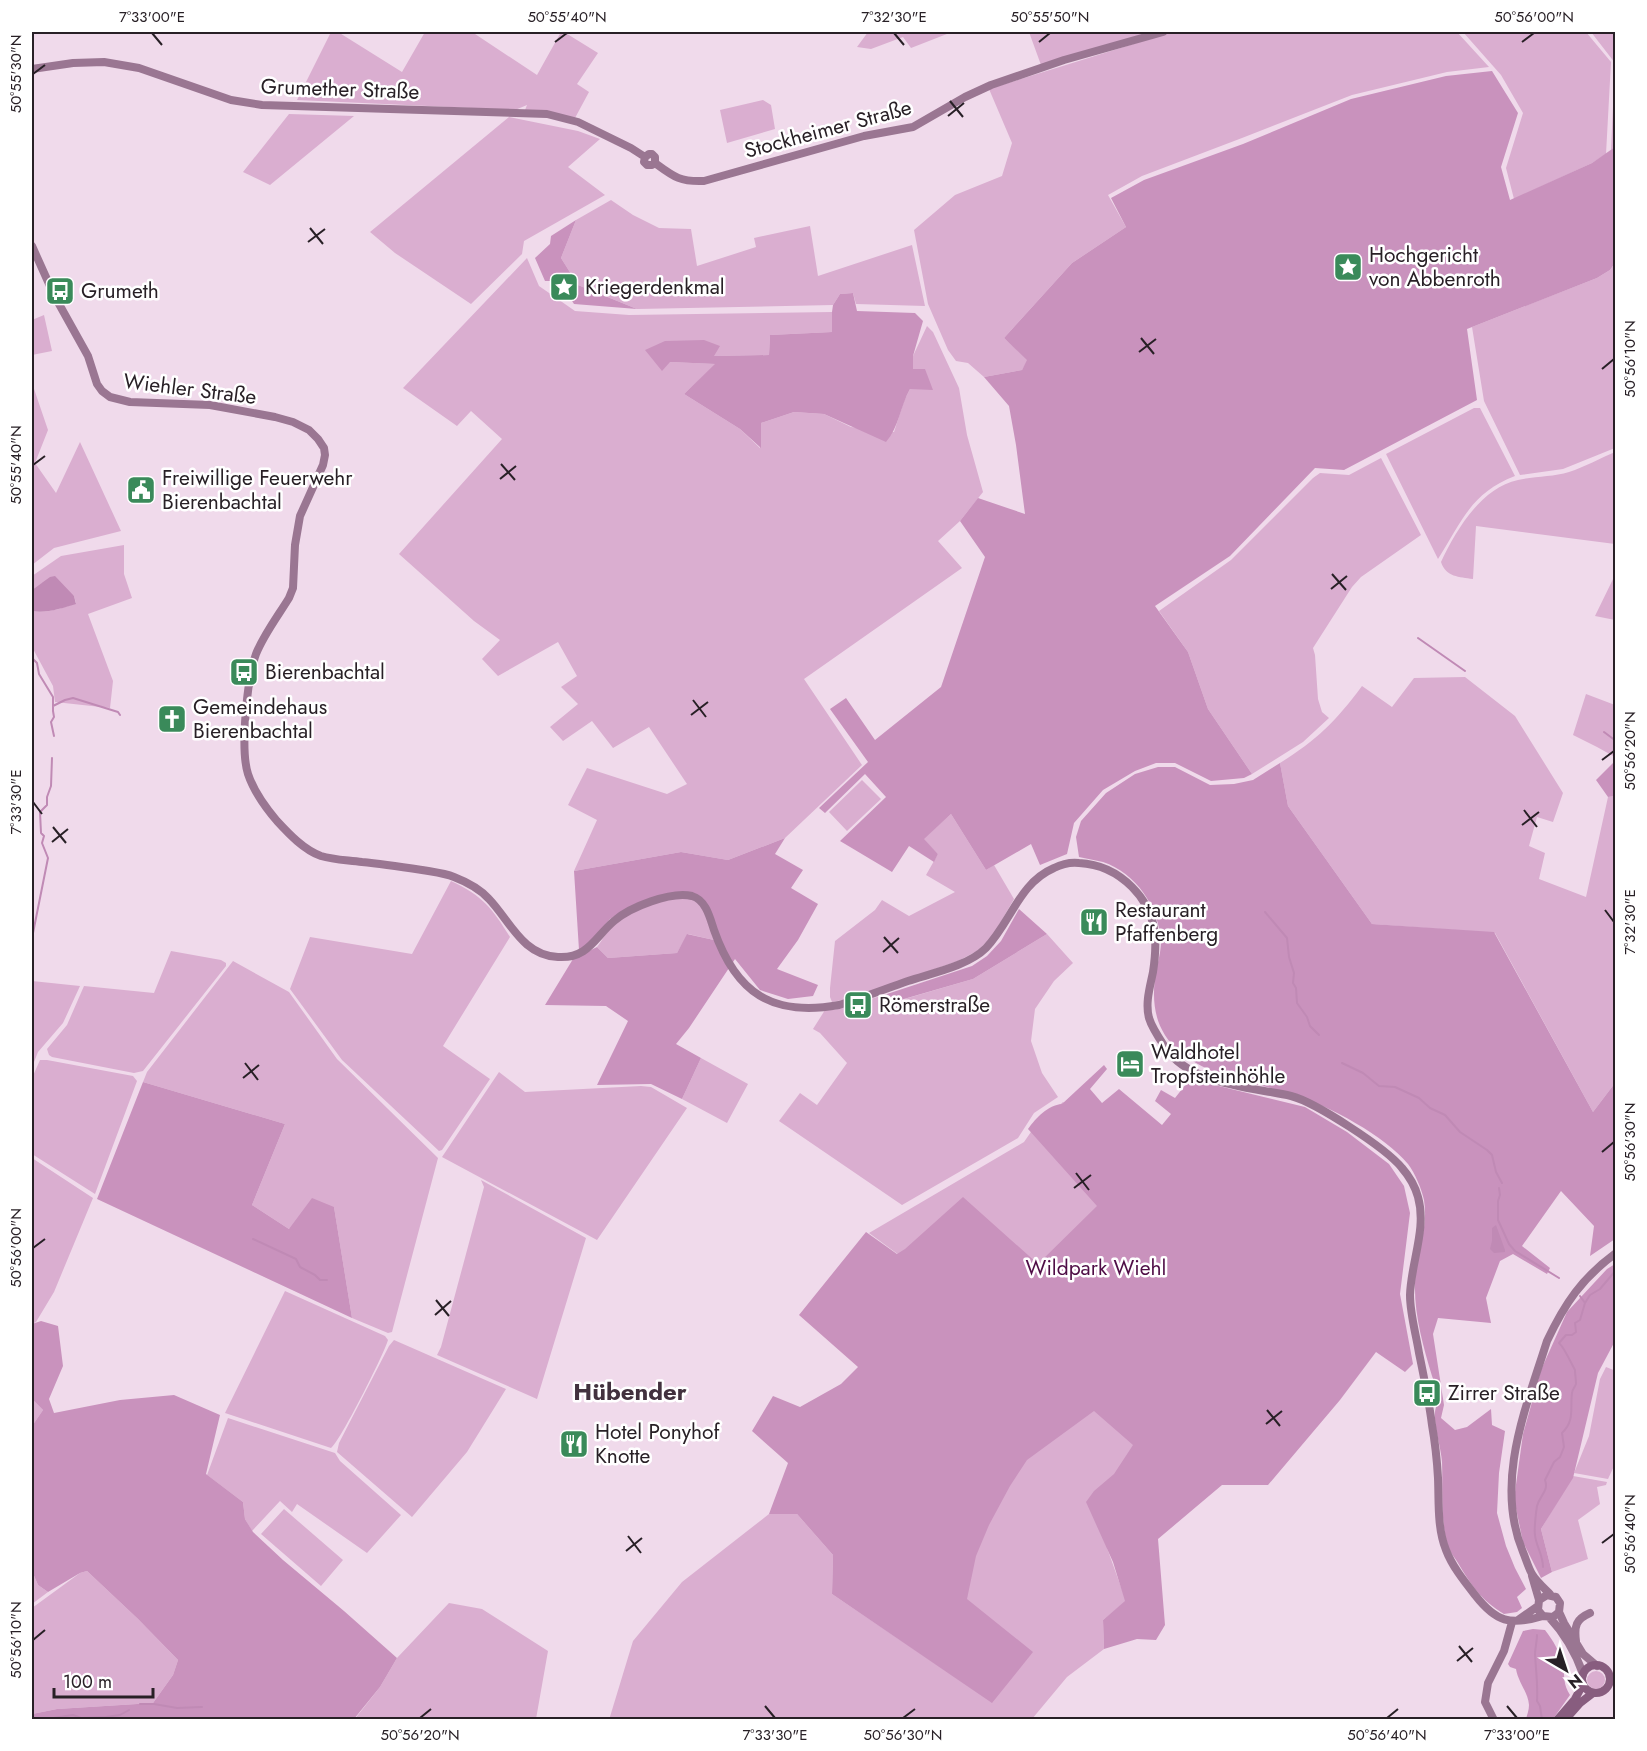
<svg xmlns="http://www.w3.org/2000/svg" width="1647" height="1751" font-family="Jost,sans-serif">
<rect width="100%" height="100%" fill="#f0daeb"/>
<path fill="#daaed0" d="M331 32H338L402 72 425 32H472L537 75 561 32H564L598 53 577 84 589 92 575 118 525 110 527 105 515 110 297 100Z
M868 32H952L911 48 903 37 871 49 857 47Z
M1029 32H1150L1041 65Z
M1172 32H1457L1489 67 1447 72 1352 95 1242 138 1142 176 1108 195 1126 227 1072 263 1004 338 1028 360 1022 370 984 377 968 363 956 361 948 350 928 304 914 230 955 195 1002 176 1012 143 989 89Z
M1463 32H1586L1611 62 1606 154 1592 163 1514 199 1506 168 1523 113 1501 75Z
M1591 32H1615L1616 147 1611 150 1615 63Z
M763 100 771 105 775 129 727 143 720 110Z
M289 114 354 116 270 185 243 172Z
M509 117 578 131 600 139 568 167 605 195 524 241 522 254 471 304 395 253 370 232Z
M611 200 633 215 659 228 691 229 697 266 756 247 754 238 810 226 818 276 912 245 925 306 856 304 853 293 840 294 833 305 637 309 578 285 561 258 576 220Z
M527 258 539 286 575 311 629 315 832 312V332L770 335 769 355 714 356 670 362 716 364 684 394 740 429 760 448 761 423 794 412 824 414 851 427 894 432 904 401 910 389H932L913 369V356L927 326 933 332 959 388 967 435 983 492 960 521 938 541 962 568 804 679 862 765 785 838 728 860 681 852 574 871 597 820 568 805 587 768 667 794 687 784 649 727 613 748 592 721 563 741 550 727 578 704 561 687 577 676 558 642 498 676 482 659 500 640 474 621 399 554 502 439 471 411 457 426 403 388Z
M1615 263V448L1563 469 1520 475 1484 401 1472 327 1597 278 1610 270Z
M44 315 52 351 32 355V320Z
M32 383 48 430 35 463 56 493 80 442 121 531 54 548 32 565Z
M1474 408H1480L1515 476C1471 493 1462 521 1438 559L1386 454Z
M1615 452V544L1476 526 1473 579C1459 577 1446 577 1441 562 1456 530 1481 488 1518 480 1535 476 1553 477 1569 472 1585 467 1600 458 1615 452Z
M1381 458 1421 535 1361 577 1352 587 1313 648 1315 655 1318 699 1322 712 1329 718 1303 742 1252 774 1208 709 1188 652 1159 611 1231 560 1313 478 1320 473 1349 475Z
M124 545V574L132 598 88 614 113 681 110 708 55 702 53 686 32 647V611C45 614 64 608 76 603L74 596 42 583 32 590V576L61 556Z
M1615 575V620L1595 616Z
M1465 677 1515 716 1563 793 1553 822 1537 817 1529 846 1545 853 1539 879 1586 897 1608 797 1615 796V1083L1593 1112 1495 933 1372 924 1288 806 1280 763C1317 740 1336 721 1362 686L1392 707 1414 678Z
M1586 694 1615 705V757L1597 747 1573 735Z
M862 780 881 799 847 831 829 812Z
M951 814 986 870 994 865 1014 899 992 937 977 951 958 961 848 999 832 1002 830 997V988L835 941 875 910 882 900 909 916 955 892 926 875 938 854 923 839Z
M451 881C483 896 492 908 510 937L443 1046 490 1079 442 1150 439 1151 342 1060 290 989 310 937 412 954Z
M679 898C684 898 690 898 694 900 706 907 710 928 714 940L688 934 677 953 608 958 597 947C603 939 608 930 614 924 630 908 658 902 679 898Z
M1047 934 1073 963 1054 981 1035 1009 1031 1041 1042 1073 1058 1097 1034 1113 1018 1138 902 1205 779 1121 800 1093 817 1105 847 1063 820 1033 813 1029 825 1010H834L887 994 891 1003 973 979Z
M171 951 221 960 226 963V966L143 1071 134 1073 52 1057 49 1055 47 1049 67 1025 84 986 154 993Z
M233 961 289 992 337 1059 438 1158 392 1332 388 1333 352 1318 334 1207 289 1229 252 1205 285 1124 143 1082 147 1072Z
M32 981 80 986 63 1023 38 1052 32 1067Z
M701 1058 748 1084 727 1123 682 1099Z
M40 1060H47L133 1076 137 1081 95 1194 32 1154V1078Z
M499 1072 525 1092 641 1086 651 1087 687 1108 597 1240 442 1157Z
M1063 1102 1143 1161 1229 1107 1107 1548 1126 1601 1103 1620 1104 1649 1067 1677 1032 1719 609 1720 633 1641 682 1582 769 1514H797L833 1555 832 1594 992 1702 960 1602 899 1255 869 1233 1024 1142 1033 1129Z
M32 1158 93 1198 54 1292 36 1322 32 1324Z
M481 1180 586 1238 537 1399 437 1355 441 1347 484 1187Z
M285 1291 385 1336 388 1340C384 1354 340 1442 331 1448L225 1413Z
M394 1340 506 1389 467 1452 412 1517 337 1452 339 1443 389 1346Z
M1606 1367 1616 1371 1615 1464 1608 1479 1574 1473 1589 1436 1600 1379Z
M32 1399 43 1410 32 1426Z
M228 1418 335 1453 340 1461 401 1515 367 1553 297 1504 292 1512 280 1501 252 1531 245 1519 243 1502 207 1475Z
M1573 1476 1607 1482 1606 1485 1597 1487 1600 1504 1578 1520 1588 1559 1552 1572 1541 1529Z
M284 1509 343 1560 321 1586 261 1534Z
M32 1571 38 1585 48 1592 32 1604Z
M87 1571 138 1619 178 1660 173 1675 153 1703 57 1709 32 1714V1608L80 1573Z
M449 1603 482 1609 548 1651 536 1719 354 1720 380 1687 397 1658Z
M1587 1680a9 9 0 1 1 18 0a9 9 0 1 1-18 0Z"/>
<path fill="#c992bd" d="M1492 71 1518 113 1501 167 1510 200 1592 163 1615 147V263L1610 270 1597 278 1467 329 1477 400 1344 470 1315 468 1230 556 1155 606 1188 652 1208 709 1252 774 1244 778 1211 781 1175 763H1156L1135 771 1103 790 1074 823 1067 854 1040 865 1031 844 986 870 951 814 924 839 938 854 934 862 909 846 892 872 840 841 886 797 865 774 825 813 819 808 868 762 830 709 846 698 875 740 941 687 985 557 960 521 978 498 1025 514 1016 445 1009 406 984 377 1022 370 1027 360 1004 338 1072 263 1126 227 1111 198 1144 180 1243 144 1351 99 1446 76Z
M576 220 561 258 578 285 637 309 574 304 569 296 568 281H545L535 258 550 244 551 236Z
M853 293 857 311 915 313 923 321 913 356V369H925L933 390 910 389C900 407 899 427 886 442L824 414 794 412 761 423V448L740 429 684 394 715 364 670 362 662 371 645 350 665 341 704 340 720 346 714 356 769 355 770 335 832 332V312L833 305 840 294Z
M1614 762 1616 763 1615 796 1608 797 1596 780Z
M1280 763 1288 806 1372 924 1494 932 1593 1112 1615 1083V1239L1590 1256 1594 1226 1561 1191 1522 1246 1550 1268 1547 1274 1513 1254 1500 1261 1486 1298 1491 1323 1438 1318 1433 1334 1444 1405 1441 1418 1455 1430 1467 1427 1491 1409 1492 1425 1505 1431 1499 1473 1497 1513 1506 1546 1515 1568 1526 1589 1517 1597 1522 1608 1517 1612 1504 1614C1480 1599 1472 1586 1458 1563 1455 1558 1450 1552 1448 1546 1440 1522 1443 1487 1442 1462 1441 1447 1434 1428 1435 1413 1435 1406 1440 1403 1438 1394 1437 1388 1434 1382 1432 1376 1423 1346 1414 1314 1415 1283 1415 1254 1429 1231 1424 1200 1422 1190 1415 1173 1408 1164 1385 1136 1329 1106 1295 1095 1255 1082 1213 1079 1180 1052 1154 1030 1151 1002 1156 971 1158 962 1161 951 1161 942 1159 907 1136 873 1103 862 1095 860 1087 859 1079 857L1076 837 1081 821 1106 793 1135 774 1158 767H1175L1210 785 1234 784 1253 780Z
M785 838 775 854 803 870 791 888 818 904 798 940 777 969 818 985 813 996 788 999 760 990 735 959 689 1028 676 1044 701 1058 682 1099 651 1084 597 1085 628 1021 606 1006 545 1005 573 959 597 947 608 958 677 953 687 934 714 940 719 938C712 920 709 896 687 892L626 909 610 919 590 942 579 950 574 871 681 852 728 860Z
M1019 909 1047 934 973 979 890 1003 887 994 972 966 987 956 1001 941Z
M1104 1065 1107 1069 1090 1089 1102 1103 1119 1089 1162 1125 1171 1114 1155 1101 1161 1090 1175 1098 1190 1079 1305 1107 1347 1132 1389 1164 1404 1186 1410 1213 1400 1294 1413 1364 1405 1372 1376 1352 1340 1400 1268 1485H1222L1158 1539 1165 1625 1156 1640 1137 1639 1104 1649 1103 1620 1125 1601 1113 1562 1086 1502 1094 1491 1114 1474 1133 1445 1094 1411 1027 1460 1010 1486 989 1525 976 1556 967 1599 1033 1652 992 1703 832 1594 833 1555 797 1514H769L788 1463 752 1431 773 1396 800 1407 841 1384 858 1367 799 1315 866 1232 897 1254 905 1249 963 1197 1038 1264 1097 1206 1028 1129C1036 1118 1048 1105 1062 1104Z
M143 1082 285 1124 252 1205 289 1229 312 1198 334 1207 352 1318 97 1199Z
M1615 1264V1341L1598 1373 1573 1478 1541 1529 1552 1572 1541 1578 1523 1542 1514 1499 1523 1434 1541 1370 1567 1312 1607 1269Z
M41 1321 58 1326 63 1366 49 1399 54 1413 120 1400 174 1395 220 1415 206 1474 243 1502 245 1519 253 1532 283 1560 344 1611 397 1658 380 1687 354 1719H32V1714L57 1709 153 1703 173 1675 178 1660 138 1619 87 1571 80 1573 48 1592 38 1585 32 1571V1426L43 1410 32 1399V1324Z
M1533 1629 1545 1630C1553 1640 1561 1654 1563 1666 1565 1678 1563 1684 1570 1695L1553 1719H1526C1527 1715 1529 1710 1529 1705 1528 1692 1518 1682 1516 1669L1510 1667 1508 1664 1523 1631Z"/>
<path fill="#c08ab5" d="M55 576 74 596 76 604C63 608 45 614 32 611V590L50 577Z
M1496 1225 1505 1250V1252L1494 1253 1490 1249 1492 1241V1228Z"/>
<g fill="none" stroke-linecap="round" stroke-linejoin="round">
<path stroke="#c08ab5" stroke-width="2" d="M1418 638 1465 671
M32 658 37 663 39 674 53 697V711L54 717 51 722 54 736
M53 706 65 700 73 698 118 712 120 715
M1604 732 1616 741
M1265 912 1287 938 1289 957 1294 973 1293 983 1296 988 1297 1003 1307 1017 1310 1026 1319 1035
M32 938 48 858 42 843 44 836 41 833 40 812 47 805V797L51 786 52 758
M1342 1063 1363 1073 1379 1086 1395 1087 1419 1098 1430 1108 1445 1115 1460 1132 1487 1150 1492 1155 1496 1172 1502 1183
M1499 1188 1500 1195 1498 1201V1220L1509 1244 1515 1251 1559 1278
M253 1239 296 1259 300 1267 315 1275 320 1280H327
M1580 1296 1585 1303
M1543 1567C1543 1555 1536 1546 1535 1535 1534 1529 1536 1512 1537 1506 1540 1495 1549 1491 1545 1480L1554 1462 1560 1457 1564 1447 1562 1433C1575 1421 1570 1408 1572 1393 1572 1390 1575 1387 1576 1384 1576 1379 1575 1375 1575 1370 1571 1363 1564 1347 1559 1343L1566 1335H1572L1576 1332 1575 1323 1580 1320 1585 1303 1590 1295 1600 1289 1616 1270
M1537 1635C1537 1642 1535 1648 1535 1655 1536 1670 1538 1686 1537 1701L1540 1706 1542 1720
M140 1704H154L177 1708 202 1707
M40 1720 73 1715 81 1718 106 1717 120 1715 129 1710"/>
<path stroke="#9a7692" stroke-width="8" d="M32 69 73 63 104 62 139 68 231 100 262 105 547 114 578 122 631 148 645 157
M645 157 649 154H652L655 157V163
M645 157 644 162 647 165H652L655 163
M655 163C674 177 680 182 704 181L864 136 913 127 965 97 991 85 1064 60 1163 32
M32 246 54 295 88 356 97 384 102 391 110 397 130 402 210 405 275 417 293 422 309 430 318 439 324 448 325 455 323 465 300 516 295 545 293 588 289 598C278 616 264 634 256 654 247 679 240 749 248 774 254 792 265 807 277 821 289 834 304 850 321 856 334 860 348 860 362 862 382 864 402 867 422 870 433 872 444 873 454 877 467 882 480 889 489 899 510 921 523 956 558 957 588 959 595 937 614 921 630 907 671 891 692 896 706 900 710 918 714 930 736 993 772 1017 839 1005 862 998 885 989 908 981 932 973 968 966 986 948 1011 922 1019 883 1054 868 1062 864 1070 862 1079 863 1100 864 1117 872 1132 887 1157 912 1158 939 1153 972 1150 987 1145 1003 1149 1018 1152 1028 1159 1038 1165 1047 1189 1085 1252 1087 1291 1096 1315 1102 1386 1148 1402 1168 1409 1176 1415 1186 1418 1197 1427 1229 1411 1262 1410 1295 1410 1314 1416 1334 1419 1353 1424 1377 1429 1401 1432 1425 1435 1442 1437 1460 1438 1478 1439 1501 1437 1528 1446 1550 1452 1566 1464 1581 1475 1595 1496 1622 1510 1626 1543 1616
M1532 1576 1539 1600
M1550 1594C1544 1588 1536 1581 1532 1574 1528 1567 1526 1559 1523 1552 1494 1482 1526 1408 1547 1341 1565 1303 1582 1278 1616 1253
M1559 1612 1553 1617 1543 1616 1538 1610 1539 1600 1547 1595 1556 1597 1560 1603 1559 1612 1564 1623 1583 1654 1597 1666
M1549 1617C1564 1633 1576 1654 1583 1674
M1518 1620 1538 1606
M1576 1641C1574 1626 1576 1619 1590 1613
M1494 1720 1485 1702 1488 1683 1504 1651 1512 1622"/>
<path stroke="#885d7f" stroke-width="8" d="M1582 1679a14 14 0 1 1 28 0a14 14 0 1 1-28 0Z
M1557 1720 1575 1699 1583 1684
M1565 1720 1580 1703 1593 1693"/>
</g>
<path fill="none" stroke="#282026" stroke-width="2" d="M152 33 162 45M894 33 904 45M555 42 567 33M1039 42 1050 33M1522 42 1534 33M33 74 45 65M950 101 963 117M948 116 964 103M310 228 323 244M308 242 325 229M1141 338 1154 354M1139 352 1156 339M1602 369 1614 359M501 464 515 480M33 465 45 456M500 479 516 466M1332 574 1346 590M1331 589 1347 576M693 700 706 717M691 715 708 702M1602 760 1614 751M33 802 42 814M1524 810 1537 827M1522 825 1539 812M53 827 66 843M52 842 68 829M1605 910 1614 922M884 937 898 953M883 952 899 938M245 1063 258 1080M243 1078 259 1065M1602 1152 1614 1142M1076 1173 1089 1190M1074 1188 1091 1175M33 1248 45 1239M436 1300 449 1316M435 1315 451 1301M1267 1410 1280 1426M1266 1424 1282 1411M628 1536 641 1553M1602 1543 1614 1534M626 1551 642 1538M33 1640 45 1630M1459 1646 1472 1662M1457 1661 1473 1648M765 1706 775 1718M1507 1706 1517 1718M420 1718 431 1709M903 1718 915 1709M1387 1718 1398 1709"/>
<defs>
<g id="sight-square" transform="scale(1.5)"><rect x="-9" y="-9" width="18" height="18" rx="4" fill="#3a8a5a" stroke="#fff"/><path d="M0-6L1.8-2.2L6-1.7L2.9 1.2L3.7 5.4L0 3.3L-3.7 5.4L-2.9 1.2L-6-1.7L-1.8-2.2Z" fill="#fff"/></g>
<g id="bus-square" transform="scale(1.5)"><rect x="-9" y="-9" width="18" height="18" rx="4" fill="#3a8a5a" stroke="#fff"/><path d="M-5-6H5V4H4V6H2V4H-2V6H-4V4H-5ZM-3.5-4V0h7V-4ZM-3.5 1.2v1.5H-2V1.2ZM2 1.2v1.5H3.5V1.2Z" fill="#fff"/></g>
<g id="civic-square" transform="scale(1.5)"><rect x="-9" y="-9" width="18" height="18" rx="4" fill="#3a8a5a" stroke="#fff"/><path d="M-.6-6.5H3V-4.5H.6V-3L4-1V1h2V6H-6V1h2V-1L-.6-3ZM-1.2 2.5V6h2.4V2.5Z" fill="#fff"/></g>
<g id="church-square" transform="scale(1.5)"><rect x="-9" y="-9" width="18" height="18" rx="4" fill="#3a8a5a" stroke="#fff"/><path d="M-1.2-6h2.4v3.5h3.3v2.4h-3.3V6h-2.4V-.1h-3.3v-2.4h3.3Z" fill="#fff"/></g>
<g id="restaurant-square" transform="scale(1.5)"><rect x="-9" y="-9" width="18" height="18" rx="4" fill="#3a8a5a" stroke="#fff"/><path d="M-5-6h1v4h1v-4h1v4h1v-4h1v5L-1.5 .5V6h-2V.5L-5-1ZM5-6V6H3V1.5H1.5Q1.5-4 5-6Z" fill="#fff"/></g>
<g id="hotel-square" transform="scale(1.5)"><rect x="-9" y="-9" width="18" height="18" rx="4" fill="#3a8a5a" stroke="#fff"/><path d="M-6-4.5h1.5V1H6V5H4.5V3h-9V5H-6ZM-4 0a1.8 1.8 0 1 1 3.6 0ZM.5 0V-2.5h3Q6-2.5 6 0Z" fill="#fff"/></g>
</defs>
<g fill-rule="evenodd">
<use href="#sight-square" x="1348" y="267"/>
<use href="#sight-square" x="564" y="287"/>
<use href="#bus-square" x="60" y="291"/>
<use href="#civic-square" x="141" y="490"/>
<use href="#bus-square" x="244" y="672"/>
<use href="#church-square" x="172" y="719"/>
<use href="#restaurant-square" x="1094" y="922"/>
<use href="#bus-square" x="858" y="1005"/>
<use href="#hotel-square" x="1130" y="1064"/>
<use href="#bus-square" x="1427" y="1393"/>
<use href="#restaurant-square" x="574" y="1444"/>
</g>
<g text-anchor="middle" stroke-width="5" stroke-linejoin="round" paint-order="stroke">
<g font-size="21" fill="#282026" stroke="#fff">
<text transform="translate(340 89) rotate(2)" y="7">Grumether Straße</text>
<text transform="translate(828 129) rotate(-15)" y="7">Stockheimer Straße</text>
<text transform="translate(190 389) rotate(7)" y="7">Wiehler Straße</text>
</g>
<g font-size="21" fill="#282026" stroke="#fff" text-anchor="start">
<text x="1369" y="262">Hochgericht<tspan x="1369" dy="24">von Abbenroth</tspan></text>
<text x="585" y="294">Kriegerdenkmal</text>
<text x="81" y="298">Grumeth</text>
<text x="162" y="485">Freiwillige Feuerwehr<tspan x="162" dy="24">Bierenbachtal</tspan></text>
<text x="265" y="679">Bierenbachtal</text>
<text x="193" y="714">Gemeindehaus<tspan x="193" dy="24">Bierenbachtal</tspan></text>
<text x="1115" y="917">Restaurant<tspan x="1115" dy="24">Pfaffenberg</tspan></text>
<text x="879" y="1012">Römerstraße</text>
<text x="1151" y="1059">Waldhotel<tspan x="1151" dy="24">Tropfsteinhöhle</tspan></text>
<text x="1448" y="1400">Zirrer Straße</text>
<text x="595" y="1439">Hotel Ponyhof<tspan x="595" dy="24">Knotte</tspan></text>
</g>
<g font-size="21" fill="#4f0d46" stroke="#fff">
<text x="1096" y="1275">Wildpark Wiehl</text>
</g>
<g font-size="24" font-weight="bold" fill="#42313e" stroke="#fff">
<text x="630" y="1400">Hübender</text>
</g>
</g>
<rect width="1647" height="1751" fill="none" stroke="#ffffff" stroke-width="66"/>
<g transform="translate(1566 1670) rotate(141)" stroke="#ffffff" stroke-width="4.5" paint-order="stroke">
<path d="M0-4.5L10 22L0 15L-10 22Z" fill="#282026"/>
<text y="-9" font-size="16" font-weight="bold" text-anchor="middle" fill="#282026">N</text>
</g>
<path d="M54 1688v9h99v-9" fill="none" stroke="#282026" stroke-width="3"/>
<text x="63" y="1688" font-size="18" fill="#282026" stroke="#ffffff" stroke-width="4.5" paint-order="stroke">100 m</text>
<rect x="33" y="33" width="1581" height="1685" fill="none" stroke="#282026" stroke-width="2"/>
<g font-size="15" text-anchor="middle" fill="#282026">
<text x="152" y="22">7°33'00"E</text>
<text x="567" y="22">50°55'40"N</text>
<text x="894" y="22">7°32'30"E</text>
<text x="1050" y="22">50°55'50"N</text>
<text x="1534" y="22">50°56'00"N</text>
<text transform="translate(16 74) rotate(-90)" y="5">50°55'30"N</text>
<text transform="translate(1630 359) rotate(-90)" y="5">50°56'10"N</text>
<text transform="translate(16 465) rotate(-90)" y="5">50°55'40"N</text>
<text transform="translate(1630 751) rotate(-90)" y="5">50°56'20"N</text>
<text transform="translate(16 802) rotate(-90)" y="5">7°33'30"E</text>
<text transform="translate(1630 922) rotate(-90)" y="5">7°32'30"E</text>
<text transform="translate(1630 1142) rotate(-90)" y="5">50°56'30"N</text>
<text transform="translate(16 1248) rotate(-90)" y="5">50°56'00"N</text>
<text transform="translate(1630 1534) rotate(-90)" y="5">50°56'40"N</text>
<text transform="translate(16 1640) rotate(-90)" y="5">50°56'10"N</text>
<text x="420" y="1740">50°56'20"N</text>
<text x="775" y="1740">7°33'30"E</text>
<text x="903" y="1740">50°56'30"N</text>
<text x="1387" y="1740">50°56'40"N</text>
<text x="1517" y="1740">7°33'00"E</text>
</g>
</svg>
